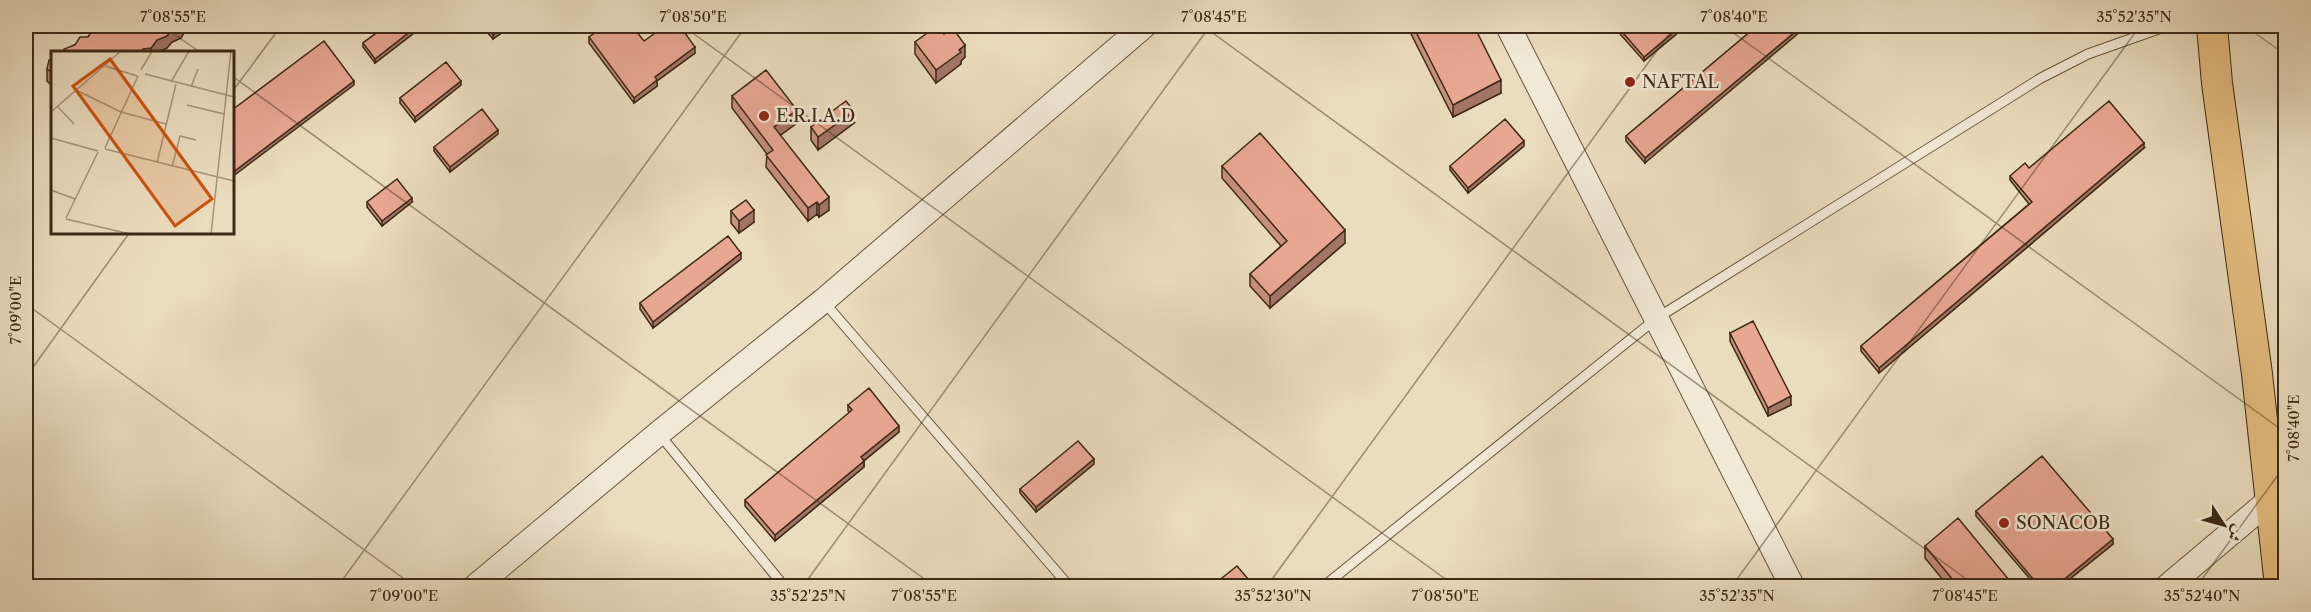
<svg xmlns="http://www.w3.org/2000/svg" width="2311" height="612" font-family="'Libre Caslon Text',Amiri,serif">
<rect width="100%" height="100%" fill="#eadcbe"/>
<filter id="stains"><feTurbulence type="fractalNoise" baseFrequency=".00333" numOctaves="4"/><feColorMatrix values="0 0 0 0 .2 0 0 0 0 .09 0 0 0 0 .02 0 0 0 .5 -.17"/></filter>
<radialGradient id="worn" r=".72"><stop offset=".6" stop-color="#630" stop-opacity="0"/><stop offset="1" stop-color="#630" stop-opacity=".3"/></radialGradient>
<g fill="none" stroke-linecap="round" stroke-linejoin="round">
<g stroke="#685641" stroke-width="11">
<path id="service" d="M824 302 1069 586
M660 435 784 586
M1324 586 1657 318 2041 78 2088 54 2167 26"/>
</g>
<g stroke="#685641" stroke-width="26">
<path id="tertiary" d="M1508 26 1792 586
M476 586 659 433 823 301 1144 26
M2168 586 2270 500"/>
</g>
<g stroke="#3d2a17" stroke-width="32">
<path id="primary" d="M2212 26 2217 83 2257 374 2280 586"/>
</g>
<use href="#service" stroke="#f1e8d5" stroke-width="9"/>
<use href="#tertiary" stroke="#f1e8d5" stroke-width="24"/>
<use href="#primary" stroke="#e5be7f" stroke-width="30"/>
</g>
<path fill="#c8907e" stroke="#3d2a17" stroke-width="1.5" d="M101 26H196L194 28 186 29 181 38 172 42 167 48 158 52H62L88 37Z
M386 26H423L375 63 363 47V43Z
M484 26H511L493 39 484 29Z
M1407 26H1474L1501 93 1453 117Z
M1613 26H1686L1644 61Z
M1757 26 1645 163 1626 141V136Z
M685 33 695 53 657 81V86L634 103 589 43V37L644 41Z
M944 34 965 57 961 61V64L936 83 915 54V42Z
M52 59V86L47 81V69Z
M461 85 415 122 400 103V98Z
M732 96 797 123 780 135 829 210 819 217 817 214 808 221 766 167 767 154 732 108Z
M854 123 818 150 811 140V127Z
M498 134 450 172 434 151V147Z
M1524 146 1468 193 1450 170V166Z
M2144 148 1879 373 1861 351V346L2029 204 2010 180V176L2029 168Z
M1222 166 1345 243 1270 308 1250 286V274L1281 246 1222 178Z
M367 202H412L382 226 367 207Z
M731 211 754 222 739 233 731 223Z
M741 259 653 328 640 309V303Z
M1730 333 1791 405 1768 416 1730 341Z
M848 405 899 432 864 461V467L775 541 745 506V500L850 413 848 411Z
M1094 464 1036 512 1020 493V489Z
M1976 511 2113 544 2061 586H2036L1976 516Z
M1925 546 2014 586H1948L1925 558Z"/>
<path fill="#a27567" stroke="#3d2a17" stroke-width="1.5" d="M181 26H186V29L181 38 172 42 167 48 158 52H151V48L157 40 172 30Z
M417 26H423L375 63V59Z
M505 26H511L493 39V35Z
M688 26H698L682 35V29Z
M1681 26H1686L1644 61V57Z
M1802 26H1807L1645 163V158Z
M965 45V57L961 61V64L936 83V70Z
M695 47V53L657 81V86L634 103V98L655 77Z
M1501 80V93L1453 117V105Z
M354 81V85L232 177V173Z
M461 81V85L415 122V117Z
M797 110V123L774 140V127Z
M854 111V123L818 150V137Z
M498 130V134L450 172V167Z
M1524 141V146L1468 193V188Z
M2144 143V148L1879 373V368Z
M829 197V210L819 217V205Z
M412 198V202L382 226V221Z
M817 202V214L808 221V208Z
M754 210V222L739 233V221Z
M1345 230V243L1270 308V296Z
M741 253V259L653 328V322Z
M1791 396V405L1768 416V408Z
M899 426V432L861 463V457Z
M1094 459V464L1036 512V507Z
M864 461V467L775 541V535Z
M2113 539V544L2061 586H2056Z"/>
<path fill="#e8a793" stroke="#3d2a17" stroke-width="1.5" d="M101 26H181L172 30 167 36 157 40 151 48 143 49 141 52H62L64 49 75 45 80 37H88L93 29Z
M386 26H417L375 59 363 43Z
M485 26H505L493 35Z
M605 26H632L644 41 665 26H688L682 29 695 47 655 77 657 80 634 98 589 37Z
M937 26 944 34 953 28 965 45 959 50 961 52 936 70 915 42Z
M1413 26H1474L1501 80 1453 105Z
M1617 26H1681L1644 57Z
M1757 26H1802L1645 158 1626 136Z
M324 41 354 81 232 173V110Z
M52 59V73L47 69 49 60Z
M446 62 461 81 415 117 400 98Z
M766 70 797 110 774 127 829 197 819 205 817 202 808 208 766 155 773 150 732 96Z
M846 101 854 111 818 137 811 127Z
M2109 101 2144 143 1879 368 1861 346 2032 202 2010 176 2025 163 2029 168Z
M482 109 498 130 450 167 434 147Z
M1505 119 1524 141 1468 188 1450 166Z
M1260 133 1345 230 1270 296 1250 274 1287 241 1222 166Z
M397 179 412 198 382 221 367 202Z
M746 200 754 210 739 221 731 211Z
M728 236 741 253 653 322 640 303Z
M1753 321 1791 396 1768 408 1730 333Z
M869 388 899 426 861 457 864 461 775 535 745 500 852 410 848 405Z
M1078 441 1094 459 1036 507 1020 489Z
M2042 456 2113 539 2056 586H2039L1976 511Z
M1958 518 2014 586H1958L1925 546Z
M1237 566 1254 586H1212Z
M985 580 990 586H977Z"/>
<path fill="none" stroke="#3d2a17" stroke-width="1.5" stroke-opacity="0.45" d="M162 26 200 52M683 26 1455 586M1203 26 1976 586M1724 26 2286 433M2245 26 2286 55M232 76 934 586M232 92 281 26M26 304 414 586M26 377 130 232M338 586 746 26M803 586 1210 26M1267 586 1675 26M1732 586 2140 26M2197 586 2286 464"/>
<g fill="#8f2418" stroke="#f1e8d5" stroke-width="2">
<circle cx="1630" cy="82" r="6"/>
<circle cx="764" cy="116" r="6"/>
<circle cx="2004" cy="523" r="6"/>
</g>
<g text-anchor="middle" stroke-width="5" stroke-linejoin="round" paint-order="stroke">
<g font-size="18" fill="#3d2a17" stroke="#f1e8d5" text-anchor="start">
<text x="1642" y="88">NAFTAL</text>
<text x="776" y="122">E.R.I.A.D</text>
<text x="2016" y="529">SONACOB</text>
</g>
</g>
<g transform="translate(51 51)">
<rect width="183" height="183" fill="#eadcbe"/>
<path fill="none" stroke="#a5957b" stroke-width="1.5" d="M54 15 86 25M90 19 101 0M94 23 183 46M120 31 138 0M140 36 147 18M27 40 70 61 115 73M136 54 173 63M7 56 23 73M0 61 70 0M0 87 47 100M54 97 87 25M54 98 183 130M106 112 125 33M121 116 129 85 145 89M0 139 24 148M15 167 47 101M15 168 79 183M160 183 180 0"/>
<path fill="#ce520e" fill-opacity="0.15" stroke="#ce520e" stroke-width="3" d="M59 8 161 148 124 175 22 35Z"/>
<rect width="183" height="183" fill="none" stroke="#3d2a17" stroke-width="3"/>
</g>
<rect width="2311" height="612" fill="none" stroke="#eadcbe" stroke-width="66"/>
<g transform="translate(2224 525) rotate(126)" stroke="#f1e8d5" stroke-width="4.5" paint-order="stroke">
<path d="M0-4.5L10 22L0 15L-10 22Z" fill="#3d2a17"/>
<text y="-9" font-size="16" font-weight="bold" text-anchor="middle" fill="#3d2a17">ش</text>
</g>
<rect x="33" y="33" width="2245" height="546" fill="none" stroke="#3d2a17" stroke-width="2"/>
<g font-size="15" text-anchor="middle" fill="#3d2a17">
<text x="173" y="22">7°08'55"E</text>
<text x="693" y="22">7°08'50"E</text>
<text x="1214" y="22">7°08'45"E</text>
<text x="1734" y="22">7°08'40"E</text>
<text x="2134" y="22">35°52'35"N</text>
<text transform="translate(16 310) rotate(-90)" y="5">7°09'00"E</text>
<text transform="translate(2294 428) rotate(-90)" y="5">7°08'40"E</text>
<text x="404" y="601">7°09'00"E</text>
<text x="808" y="601">35°52'25"N</text>
<text x="924" y="601">7°08'55"E</text>
<text x="1273" y="601">35°52'30"N</text>
<text x="1445" y="601">7°08'50"E</text>
<text x="1737" y="601">35°52'35"N</text>
<text x="1965" y="601">7°08'45"E</text>
<text x="2202" y="601">35°52'40"N</text>
</g>
<rect width="100%" height="100%" filter="url(#stains)"/>
<rect width="100%" height="100%" fill="url(#worn)"/>
</svg>
